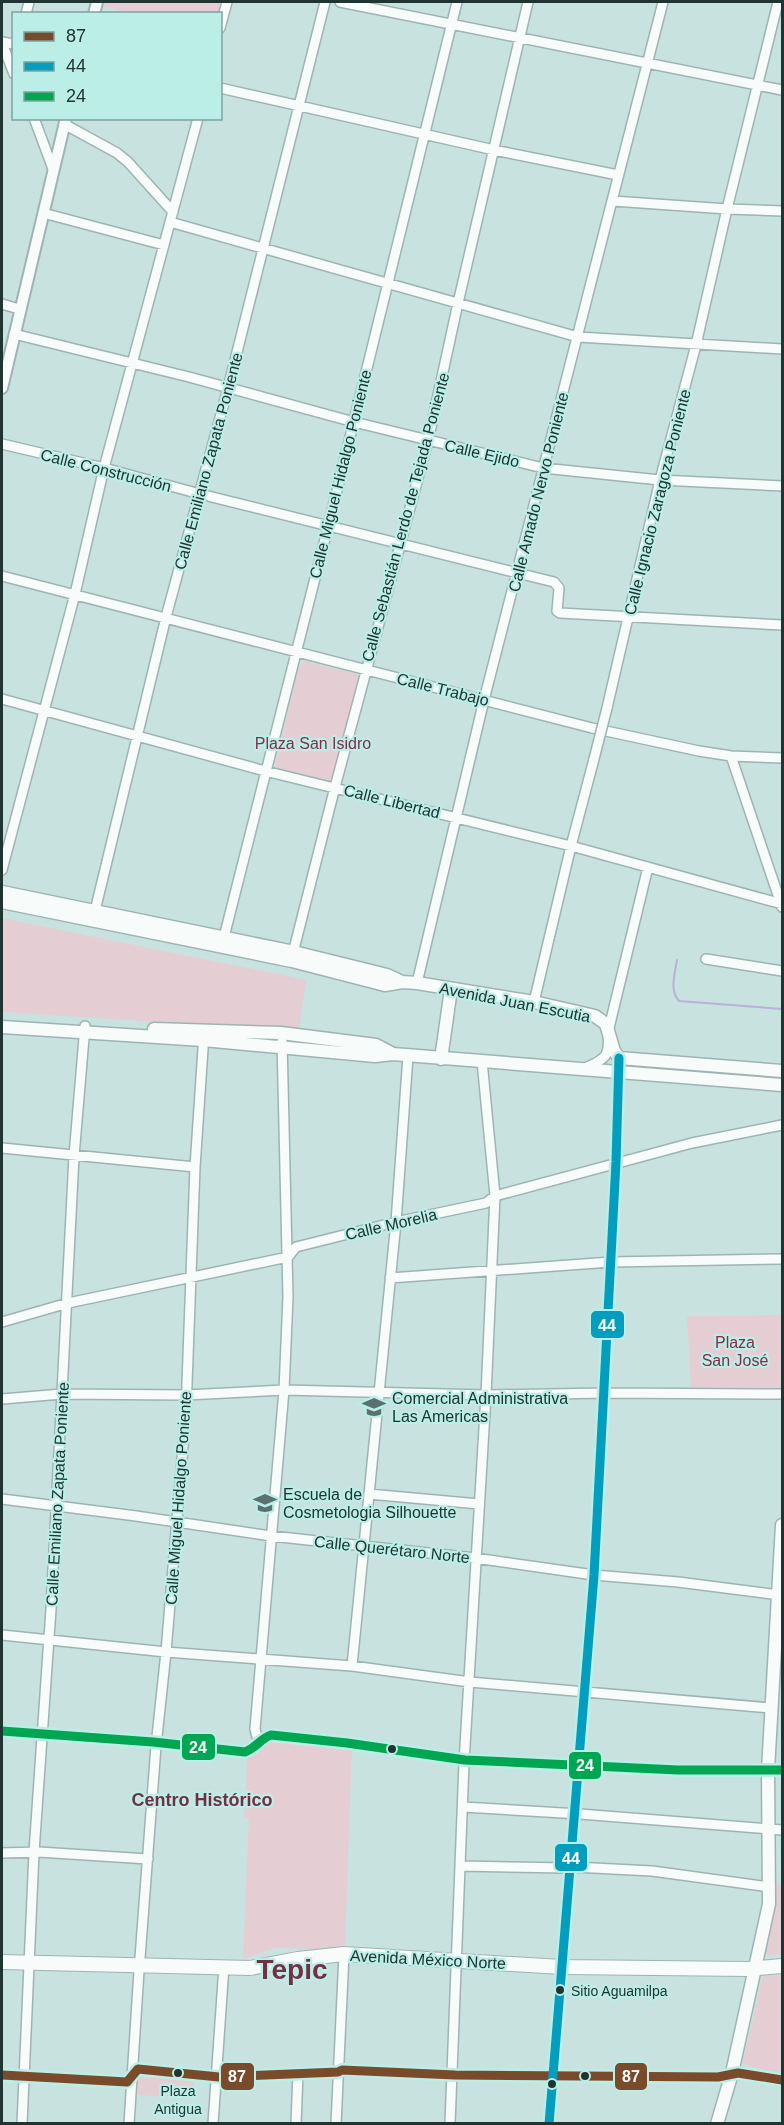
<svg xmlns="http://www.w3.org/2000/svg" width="784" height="2125" font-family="Helvetica,sans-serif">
<rect width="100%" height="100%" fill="#c7e2df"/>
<path fill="#e4ced3" d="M99 2H224L220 14 132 13 98 6Z
M304 661 356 674 360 680 335 782 329 784 278 771 275 765 299 667Z
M2 918 306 980 299 1031 2 1012Z
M782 1315V1388L691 1387 687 1316Z
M270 1739 352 1746 345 1945 343 1947 319 1949 276 1948 243 1959 249 1819 244 1818 248 1754C261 1754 263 1749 270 1739Z
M776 1883 782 1886V1955H769L765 1952Z
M763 1975 782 1976V2075L746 2065 743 2063Z
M140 2077 194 2079 192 2098 138 2095V2078Z"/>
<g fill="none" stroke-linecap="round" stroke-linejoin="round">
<path stroke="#bbb0d9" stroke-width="2" d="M677 960C675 974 669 990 679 1001L782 1009"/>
<g stroke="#9fb4b2" stroke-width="12">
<path id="minor" d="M340 2 782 90
M26 14 29 2
M220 28 227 2
M2 42 14 44
M2 43 14 74
M220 88 494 150 618 175
M34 118 53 169
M64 124 117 153 128 162 173 212
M613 201 727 209 782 211
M43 213 164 245
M170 222 578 337 782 349
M2 304 19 309
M14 334 189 377 354 422 543 468 660 480 782 486
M2 444 104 468 200 494 554 582 559 588 557 611 560 613 782 625
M2 576 592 728 699 751 731 756 782 758
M2 699 265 771 571 846 782 904
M607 708 660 480 696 345 727 209 778 2
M731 756 782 907
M2 870 75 594 104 468 198 118
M94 915 166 617 228 388 325 2
M223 941 328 527 457 2
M292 957 335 787 428 441 458 303 528 2
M706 959 782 971
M417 983 484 700 663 2
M534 1002 571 846 594 759
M585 1068C607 1059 610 1055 608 1032L648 867
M2 1148 195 1167
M390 1278 611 1262 782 1259
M2 1322 68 1303 288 1257 296 1247 396 1222 486 1203 495 1196 692 1143 782 1125
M2 1399 62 1394 186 1395 284 1390 486 1395 604 1393 782 1394
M369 1494 479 1504
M2 1499 136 1516 271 1536 475 1558 594 1575 678 1582 779 1595
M2 1635 166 1652 352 1666 470 1682 771 1708
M352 1666 396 1222 408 1056
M2 1731 153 1742 245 1752C256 1748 260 1739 271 1735L347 1743 465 1760 678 1770H782
M261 1739 257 1737 255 1729 284 1390 288 1297 282 1041
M463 1807 580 1814 782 1830
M2 1853 39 1852 148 1859
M461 1866 567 1868 574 1867 652 1871 770 1887
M2 2075 127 2082 138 2069 219 2077 338 2072 342 2070 455 2075 718 2077 738 2073 782 2080
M22 2124 34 1852 51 1609 74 1156 85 1026
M129 2124 139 1971 156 1746 166 1652 186 1411 195 1167 204 1034
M213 2124 224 1966
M296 2124 298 2073
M336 2124 344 1954
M450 2124 464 1763 486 1395 495 1196 482 1061
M549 2124 594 1575 616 1162 618 1066"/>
</g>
<g stroke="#9fb4b2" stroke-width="14">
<path id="tertiary" d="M94 14 97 2
M2 388 66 118"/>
</g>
<g stroke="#9fb4b2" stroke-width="15">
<path id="secondary" d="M2 892 294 952 387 975 402 982
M2 902 292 961 385 985 402 982 417 983 534 1002 595 1016 606 1024 614 1051 619 1058 782 1071
M2 1027 203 1040 375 1056 393 1054 782 1085
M154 1029 281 1033 376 1045 393 1054
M441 1059 451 989
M717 2124 732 2073 769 1904 768 1770 782 1525"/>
</g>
<g stroke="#9fb4b2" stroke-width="16">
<path id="primary" d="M2 1962 250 1968 298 1959 344 1954 562 1967 748 1969 782 1966"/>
</g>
<use href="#minor" stroke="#f7fbfa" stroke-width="9"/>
<use href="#tertiary" stroke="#f7fbfa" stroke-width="10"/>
<use href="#secondary" stroke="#f7fbfa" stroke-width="12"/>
<use href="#primary" stroke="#f7fbfa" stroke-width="14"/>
<g stroke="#9fb4b2" stroke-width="12" stroke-linecap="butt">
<path id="minor-bridge" d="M594 759 607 708"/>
</g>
<use href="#minor-bridge" stroke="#f7fbfa" stroke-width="9"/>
<g stroke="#bbeee7" stroke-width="14">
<path id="bus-1" d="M2 2075 127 2082 138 2069 219 2077 338 2072 342 2070 455 2075 718 2077 738 2073 782 2080"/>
</g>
<g stroke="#bbeee7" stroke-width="14">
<path id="bus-2" d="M549 2124 594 1575 616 1162 619 1058"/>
</g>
<g stroke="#bbeee7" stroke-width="14">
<path id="bus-3" d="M2 1731 153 1742 245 1752C256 1748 260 1739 271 1735L347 1743 465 1760 678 1770H782"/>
</g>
<use href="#bus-1" stroke="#7a4b2a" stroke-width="9"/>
<use href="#bus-2" stroke="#039dbe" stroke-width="9"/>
<use href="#bus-3" stroke="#00a651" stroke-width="9"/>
</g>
<defs>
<g id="university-bare" transform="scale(1.8)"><path d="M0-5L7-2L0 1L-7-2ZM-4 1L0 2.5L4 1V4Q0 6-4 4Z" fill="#5a726f" stroke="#bbeee7" stroke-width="2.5" paint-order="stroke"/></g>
</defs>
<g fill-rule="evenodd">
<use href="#university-bare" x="374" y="1407"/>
<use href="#university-bare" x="265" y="1503"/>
</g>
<g fill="#203532" stroke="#bbeee7" stroke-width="2">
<circle cx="392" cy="1749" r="5"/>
<circle cx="560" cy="1990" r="5"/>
<circle cx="178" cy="2073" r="5"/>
<circle cx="585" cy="2076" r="5"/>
<circle cx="552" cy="2084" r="5"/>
</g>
<g text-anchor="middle" stroke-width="4.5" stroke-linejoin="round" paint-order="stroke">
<g font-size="14" fill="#203532" stroke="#bbeee7" text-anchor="start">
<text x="571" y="1996">Sitio Aguamilpa</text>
<text x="178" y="2096" text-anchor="middle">Plaza<tspan x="178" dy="18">Antigua</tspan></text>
</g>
<g font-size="16" fill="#203532" stroke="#bbeee7">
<text transform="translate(482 453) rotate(13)" y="6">Calle Ejido</text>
<text transform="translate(208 461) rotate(-75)" y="6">Calle Emiliano Zapata Poniente</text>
<text transform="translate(106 470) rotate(14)" y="6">Calle Construcción</text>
<text transform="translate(340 474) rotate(-76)" y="6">Calle Miguel Hidalgo Poniente</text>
<text transform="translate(538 492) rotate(-76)" y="6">Calle Amado Nervo Poniente</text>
<text transform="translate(657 502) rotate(-76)" y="6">Calle Ignacio Zaragoza Poniente</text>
<text transform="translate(405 517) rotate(-75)" y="6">Calle Sebastián Lerdo de Tejada Poniente</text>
<text transform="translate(443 689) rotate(14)" y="6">Calle Trabajo</text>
<text transform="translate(392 801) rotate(14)" y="6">Calle Libertad</text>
<text transform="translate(515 1002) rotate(11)" y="6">Avenida Juan Escutia</text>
<text transform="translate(391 1224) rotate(-13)" y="6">Calle Morelia</text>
<text transform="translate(57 1494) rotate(-87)" y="6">Calle Emiliano Zapata Poniente</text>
<text transform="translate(178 1498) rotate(-86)" y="6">Calle Miguel Hidalgo Poniente</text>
<text transform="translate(392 1549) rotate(6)" y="6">Calle Querétaro Norte</text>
<text transform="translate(428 1959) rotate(3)" y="6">Avenida México Norte</text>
</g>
<g font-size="16" fill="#852d47" stroke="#bbeee7">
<text x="313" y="749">Plaza San Isidro</text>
<text x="735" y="1348">Plaza<tspan x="735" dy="18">San José</tspan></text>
</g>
<g font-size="16" fill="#203532" stroke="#bbeee7" text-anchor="start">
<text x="392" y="1404">Comercial Administrativa<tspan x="392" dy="18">Las Americas</tspan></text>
<text x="283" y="1500">Escuela de<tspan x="283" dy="18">Cosmetologia Silhouette</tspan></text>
</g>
<g font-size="18" font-weight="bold" fill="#742f42" stroke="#bbeee7">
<text x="202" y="1806">Centro Histórico</text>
</g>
<g font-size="28" font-weight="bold" fill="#742f42" stroke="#bbeee7">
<text x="292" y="1979">Tepic</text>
</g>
</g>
<g stroke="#bbeee7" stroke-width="2">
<rect x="590" y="1310" width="35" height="29" rx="6" fill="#039dbe"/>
<rect x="181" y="1733" width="35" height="28" rx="6" fill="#00a651"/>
<rect x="568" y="1751" width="34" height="29" rx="6" fill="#00a651"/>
<rect x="554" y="1843" width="34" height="29" rx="6" fill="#039dbe"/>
<rect x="220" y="2062" width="35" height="29" rx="6" fill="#7a4b2a"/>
<rect x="614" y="2062" width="34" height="29" rx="6" fill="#7a4b2a"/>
</g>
<g font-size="16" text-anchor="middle" font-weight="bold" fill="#fff">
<text x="607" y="1331">44</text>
<text x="198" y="1753">24</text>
<text x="585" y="1771">24</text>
<text x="571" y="1864">44</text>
<text x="237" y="2082">87</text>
<text x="631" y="2082">87</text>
</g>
<rect width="784" height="2125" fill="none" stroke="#203532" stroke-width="6"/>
<rect x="12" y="12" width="210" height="108" fill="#bbeee7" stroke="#7da49f" stroke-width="1.5"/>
<rect x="24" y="32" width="30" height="9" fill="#7a4b2a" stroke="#7da49f" stroke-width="1.5"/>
<text x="66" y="42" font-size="18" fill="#203532">87</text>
<rect x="24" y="62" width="30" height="9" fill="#039dbe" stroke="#7da49f" stroke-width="1.5"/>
<text x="66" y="72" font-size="18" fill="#203532">44</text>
<rect x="24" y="92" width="30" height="9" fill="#00a651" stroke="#7da49f" stroke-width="1.5"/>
<text x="66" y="102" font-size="18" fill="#203532">24</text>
</svg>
